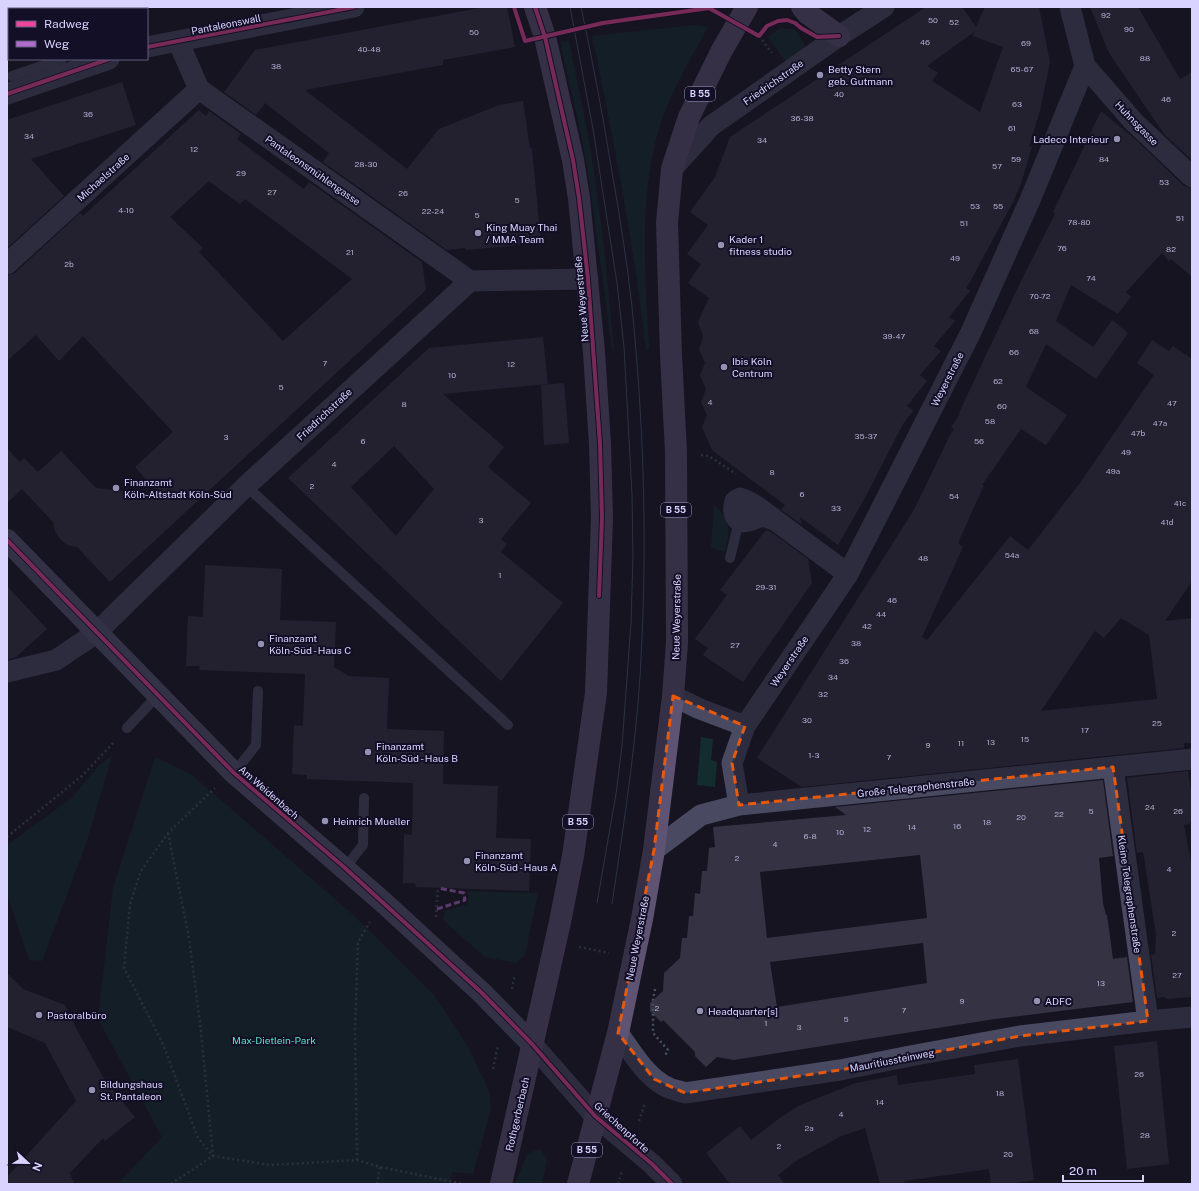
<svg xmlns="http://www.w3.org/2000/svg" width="1199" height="1191" font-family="'Public Sans',sans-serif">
<rect width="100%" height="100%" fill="#161421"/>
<path fill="#132c2d" d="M694 25 708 27C692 56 672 90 661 122 638 193 645 274 649 348L646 351C634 245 614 140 592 36Z
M780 28 793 29 797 32 807 48 786 62 768 37Z
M569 41C575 70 581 100 587 130 600 204 608 278 614 353L612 348 588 172 579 124 560 42Z
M714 505C732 522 730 529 725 552L711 548Z
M701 737 713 739 711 760 717 762 715 787 697 785Z
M112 756 86 844 42 961 29 960 7 895V845L72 798 99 765Z
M155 757 192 775 350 912 434 995 468 1047 489 1091 491 1108 473 1174 453 1172 449 1184H118L162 1137 98 1019 113 888Z
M468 891 538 893 525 955 516 963 485 957 443 920 445 911 468 904Z
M537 1150H541L547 1159 542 1184H515L527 1154Z"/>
<path fill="#343243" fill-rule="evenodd" d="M485 7H507L515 47 443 60V65L305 90 407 169 439 129 499 105 523 101 530 148H532L541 243 466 250 465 248 447 250 323 162 329 153 265 103 256 115 224 92 255 50Z
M926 7H962L976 27 985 7H1039L1050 62 1040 111 1029 146 1032 147 1021 184 1013 202 970 282 966 288 970 291 949 317 955 321 934 346 941 351 920 375 927 381 907 406 913 411 903 424 866 496 838 545 800 517 802 525 786 513 781 510 785 505 712 450 702 427 707 415 701 402 706 389 700 375 705 363 699 349 703 336 698 322 709 298 688 283 701 264 687 254 708 225 690 212 715 177 730 137ZM974 32 973 36 1003 47 980 112 932 81 938 73 927 66Z
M1090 7H1138L1180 79 1192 72V160L1164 134 1113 59 1108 51Z
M122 82 136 125 31 159 64 196 7 248V120Z
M199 110 206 116 209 111 241 134 237 139 304 189 309 182 422 262 426 290 110 582 77 547 67 545 60 539 55 531 53 522 22 489 7 503V448L20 462 24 458 38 472 61 451 96 488 160 495 135 467 173 432 83 336 59 361 36 335 7 361V276L15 273 80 213 83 216ZM209 181 240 204 245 199 352 279 283 341 199 252 203 248 170 217Z
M1101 111 1135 139 1184 186 1192 189V277L1171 259 1169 261 1162 253 1126 292 1131 297 1118 314 1071 285 1056 321 1093 347 1112 320 1128 333 1096 379 1046 344 1026 387 1067 415 1046 445 1021 429 982 485H984L958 543 963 547 922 637 927 640 1010 536 1028 550 1080 483 1154 375 1137 363 1152 340 1169 351 1173 346 1192 359V581L1165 621 1192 618V743H1184V748L802 787 757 758 915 508 950 435 954 429 951 427 960 414 959 413 986 355 1023 277 1055 214 1053 212ZM1121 618 1149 635 1157 699 1041 711 1095 631 1104 638Z
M543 337 548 384 443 394 504 447 488 467 531 503 501 539 507 544 501 552 563 603 501 681 288 478 429 348ZM394 446 434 489 396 536 351 487Z
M564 383 569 443 544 445 541 385Z
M766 530 771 532 808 559 812 583 743 682 703 655 708 648 695 639 727 595 720 590Z
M205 565 282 569 280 620 336 622 334 667 349 676 389 678 387 729 444 731 443 784 498 786 496 838 531 839 529 891 416 887 415 883H403L404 834 412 835 413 783 307 779V775L292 774 294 725 303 726 305 674 199 670 200 666H186L188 616 203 617Z
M7 586 47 629 16 657 7 660Z
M1188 771 1192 798V823L1184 825 1192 868V997L1166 999 1165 997 1157 998 1151 955 1155 954 1156 934 1143 852 1137 853 1127 778Z
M1103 780 1113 856 1099 858 1103 903 1106 915H1107L1113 959 1127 957 1133 1002 995 1019 734 1060 717 1057 706 1067 695 1056V1052L663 1020 661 1022 650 1011V1003L663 991 664 973 680 958 682 938H687L689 916H693L695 893 700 894 702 871H707L709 848 715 847 713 827 846 815 835 807ZM920 855 927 918 767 938 760 872ZM923 943 927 983 777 1007 770 962Z
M7 973 23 989 65 1005 75 1026 104 1079 135 1117 105 1141 103 1138 70 1173 74 1184H7V1177L76 1101 45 1043 7 1027Z
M1157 1041 1169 1164 1127 1169 1114 1046Z
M1018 1059 1034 1180 1007 1184H991L989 1169 904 1181 905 1184H880L865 1128 839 1137 796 1161 778 1175 785 1184H730L706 1153 740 1126 751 1140 777 1120 800 1105 856 1083 897 1075 898 1085 975 1074 974 1065Z"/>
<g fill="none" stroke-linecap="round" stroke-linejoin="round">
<path stroke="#44505f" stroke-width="2.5" stroke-dasharray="2 3" stroke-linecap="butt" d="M709 7V8
M759 36 772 53
M701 455 709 456 736 474
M168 833 189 938 201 1031 213 1156 198 1138 163 1044 124 968 130 904 141 871 168 833 215 788
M7 837 83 775 115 741
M436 917 438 888
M579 947 609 953
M512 989 515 974
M655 989 653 1000V1033L668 1050 665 1056
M493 1069 498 1046
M639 1121 645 1103
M357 1160 355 1030 358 942 370 922
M171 1184 213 1156 270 1165 357 1160 380 1167 463 1184
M377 1184 380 1167
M618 1184 622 1171"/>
<path stroke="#4a4962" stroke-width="10" d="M12 76 62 59
M246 486 508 725
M730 558 739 521
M127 728 158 695
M234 773 256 745 258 691
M345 868 363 845 364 798"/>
<path stroke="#4a4962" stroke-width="21" d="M98 7 101 9
M178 41 199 89 470 281
M147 47 354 7
M1085 66 1134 122 1192 177
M7 94 109 59
M672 169 711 126 839 36 884 7
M7 264 199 89
M776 521C771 519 766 516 761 517 758 517 755 519 752 520 737 526 731 515 735 501L740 498C754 502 767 514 779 523 802 540 825 557 848 574
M7 672 56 660 96 633 246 486 470 281 588 279
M673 696 700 709 745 726
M1113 767 1148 1021
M739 805 732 763 745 726 848 574 971 332 1030 200 1085 66 1070 7
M654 850 701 815 739 805 1192 759
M618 1033C633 1053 646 1078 669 1088 674 1090 680 1091 685 1093L840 1070 910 1056 1020 1036 1148 1021 1192 1017
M532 1044 595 1116 652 1164 672 1184"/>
<path stroke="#575674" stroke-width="22" d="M7 540 234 773 383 902 482 993 532 1044"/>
<path stroke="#5e5373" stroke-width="22" d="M802 7 807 13 839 36
M501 1184 560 922 573 856 596 693 602 518 600 444 594 352 579 198 573 160 545 37 535 7
M578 1184 618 1033 642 919 654 850 673 696 677 642 676 452 671 355 667 223 672 169 689 117 722 50 747 7"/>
<path stroke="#43596b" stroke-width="1" d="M570 7 593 129 617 283 624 347 632 494 633 556 631 623 622 746 616 794 597 903
M581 7C593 62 603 117 612 172 620 217 627 262 632 307 643 417 647 527 642 638 639 727 625 816 612 904"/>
<path stroke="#b06ccc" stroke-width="3" stroke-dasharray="6 3" stroke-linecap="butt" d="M437 909 465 900 464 893 438 888"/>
<g stroke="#130f26" stroke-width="6">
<path id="cycleway" d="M514 7 525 41 603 23 709 8 759 36 767 26 778 21 787 20 795 23 801 28 817 37 839 36
M535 7 545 37 573 160 579 198 588 279 600 444 602 518 599 596
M147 47 354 7
M7 94 109 59
M7 540 234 773 345 868 482 993 532 1044 595 1116 652 1164 672 1184"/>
</g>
<use href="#cycleway" stroke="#ed469a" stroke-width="4"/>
</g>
<path d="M0 0H1199V1191H0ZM673 696 745 726 732 763 739 805 1113 767 1148 1021 1020 1036 840 1070 685 1093 654 1079 618 1033 654 850Z" fill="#161421" fill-opacity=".55" fill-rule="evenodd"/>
<path fill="none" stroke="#e8590c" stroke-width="3" stroke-dasharray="8 5" stroke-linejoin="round" d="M673 696 745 726 732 763 739 805 1113 767 1148 1021 1020 1036 840 1070 685 1093 654 1079 618 1033 654 850Z"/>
<g fill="#9591b1" stroke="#130f26" stroke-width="1.5">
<circle cx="820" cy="75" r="4"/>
<circle cx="1117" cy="139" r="4"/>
<circle cx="478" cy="233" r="4"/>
<circle cx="721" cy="245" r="4"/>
<circle cx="724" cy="367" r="4"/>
<circle cx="116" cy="488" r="4"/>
<circle cx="261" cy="644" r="4"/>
<circle cx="368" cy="752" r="4"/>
<circle cx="325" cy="821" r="4"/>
<circle cx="467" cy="861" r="4"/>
<circle cx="1037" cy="1001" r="4"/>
<circle cx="700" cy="1011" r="4"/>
<circle cx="39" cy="1015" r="4"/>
<circle cx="92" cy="1090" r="4"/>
</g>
<g text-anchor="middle" stroke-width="4" stroke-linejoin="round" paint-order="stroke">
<g font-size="8" fill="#b0acd0">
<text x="1106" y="18">92</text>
<text x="933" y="23">50</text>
<text x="954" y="25">52</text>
<text x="1129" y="32">90</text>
<text x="474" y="35">50</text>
<text x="925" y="45">46</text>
<text x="1026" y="46">69</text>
<text x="369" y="52">40-48</text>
<text x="1145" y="61">88</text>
<text x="276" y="69">38</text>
<text x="1022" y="72">65-67</text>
<text x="839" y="97">40</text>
<text x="1166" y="102">46</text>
<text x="1017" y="107">63</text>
<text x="88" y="117">36</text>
<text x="802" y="121">36-38</text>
<text x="1012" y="131">61</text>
<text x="29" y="139">34</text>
<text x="762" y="143">34</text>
<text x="194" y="152">12</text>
<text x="1016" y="162">59</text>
<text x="1104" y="162">84</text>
<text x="366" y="167">28-30</text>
<text x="997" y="169">57</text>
<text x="241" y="176">29</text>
<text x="1164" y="185">53</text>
<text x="272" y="195">27</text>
<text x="403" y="196">26</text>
<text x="517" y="203">5</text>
<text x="975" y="209">53</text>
<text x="998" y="209">55</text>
<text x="126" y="213">4-10</text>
<text x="433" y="214">22-24</text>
<text x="477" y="218">5</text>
<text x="1180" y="221">51</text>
<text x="1079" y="225">78-80</text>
<text x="964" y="226">51</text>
<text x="1062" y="251">76</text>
<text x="1171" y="252">82</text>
<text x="350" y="255">21</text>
<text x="955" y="261">49</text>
<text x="69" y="267">2b</text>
<text x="1091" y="281">74</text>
<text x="1040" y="299">70-72</text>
<text x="1034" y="334">68</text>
<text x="894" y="339">39-47</text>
<text x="1014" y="355">66</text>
<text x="325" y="366">7</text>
<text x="511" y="367">12</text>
<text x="452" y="378">10</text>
<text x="998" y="384">62</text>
<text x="281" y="390">5</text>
<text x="710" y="405">4</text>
<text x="1172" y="406">47</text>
<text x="404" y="407">8</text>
<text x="1002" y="409">60</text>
<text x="990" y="424">58</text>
<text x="1160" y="426">47a</text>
<text x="1138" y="436">47b</text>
<text x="866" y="439">35-37</text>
<text x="226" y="440">3</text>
<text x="363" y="444">6</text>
<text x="979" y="444">56</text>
<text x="1126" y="455">49</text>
<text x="334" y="467">4</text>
<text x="1113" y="474">49a</text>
<text x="772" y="475">8</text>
<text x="312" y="489">2</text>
<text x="802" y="497">6</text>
<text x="954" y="499">54</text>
<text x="1180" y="506">41c</text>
<text x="836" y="511">33</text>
<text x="481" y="523">3</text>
<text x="1167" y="525">41d</text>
<text x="1012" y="558">54a</text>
<text x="923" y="561">48</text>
<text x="500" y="578">1</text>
<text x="766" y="590">29-31</text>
<text x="892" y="603">46</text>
<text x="881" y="617">44</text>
<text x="867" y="629">42</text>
<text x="856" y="646">38</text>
<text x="735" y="648">27</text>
<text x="844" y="664">36</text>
<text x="833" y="680">34</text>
<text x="823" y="697">32</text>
<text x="807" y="723">30</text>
<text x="1157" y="726">25</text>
<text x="1085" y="733">17</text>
<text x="1025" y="742">15</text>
<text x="991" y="745">13</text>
<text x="961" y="746">11</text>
<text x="928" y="748">9</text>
<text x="814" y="758">1-3</text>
<text x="889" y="760">7</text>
<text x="1150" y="810">24</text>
<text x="1091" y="814">5</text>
<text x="1178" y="814">26</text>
<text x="1059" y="817">22</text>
<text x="1021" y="820">20</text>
<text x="987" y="825">18</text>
<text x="957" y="829">16</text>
<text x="912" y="830">14</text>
<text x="867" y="832">12</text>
<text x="840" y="835">10</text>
<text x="810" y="839">6-8</text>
<text x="775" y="847">4</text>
<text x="737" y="861">2</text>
<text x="1169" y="872">4</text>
<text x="1174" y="936">2</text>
<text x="1177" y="978">27</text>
<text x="1101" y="986">13</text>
<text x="962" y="1004">9</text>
<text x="657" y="1011">2</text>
<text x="904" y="1013">7</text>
<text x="846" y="1022">5</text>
<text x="766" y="1026">1</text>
<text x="799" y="1030">3</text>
<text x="1139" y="1077">26</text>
<text x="1000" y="1096">18</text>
<text x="880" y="1105">14</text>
<text x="841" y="1117">4</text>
<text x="809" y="1131">2a</text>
<text x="1145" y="1138">28</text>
<text x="779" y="1149">2</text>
<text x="1008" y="1157">20</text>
</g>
<g fill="#130f26" stroke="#9e99be" stroke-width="1">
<rect x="685" y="87" width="30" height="14" rx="3"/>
<rect x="661" y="503" width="30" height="14" rx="3"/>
<rect x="563" y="815" width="30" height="14" rx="3"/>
<rect x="572" y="1143" width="30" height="14" rx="3"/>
</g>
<g font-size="9" font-weight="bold" fill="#d9d4ff">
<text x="700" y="97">B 55</text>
<text x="676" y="513">B 55</text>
<text x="578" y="825">B 55</text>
<text x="587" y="1153">B 55</text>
</g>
<g font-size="10" fill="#d9d4ff" stroke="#130f26">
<text transform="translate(226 24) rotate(-11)" y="4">Pantaleonswall</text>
<text transform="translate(773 82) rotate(-35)" y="4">Friedrichstraße</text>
<text transform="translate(1137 123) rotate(46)" y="4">Huhnsgasse</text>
<text transform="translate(313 170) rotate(35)" y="4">Pantaleonsmühlengasse</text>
<text transform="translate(103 177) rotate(-42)" y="4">Michaelstraße</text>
<text transform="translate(581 299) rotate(-95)" y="4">Neue Weyerstraße</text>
<text transform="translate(947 379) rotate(-63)" y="4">Weyerstraße</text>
<text transform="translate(324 414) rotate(-43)" y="4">Friedrichstraße</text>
<text transform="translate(676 617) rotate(-89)" y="4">Neue Weyerstraße</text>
<text transform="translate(789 661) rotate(-56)" y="4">Weyerstraße</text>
<text transform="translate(916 787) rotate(-6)" y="4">Große Telegraphenstraße</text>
<text transform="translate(269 792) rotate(41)" y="4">Am Weidenbach</text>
<text transform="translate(1130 894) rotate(82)" y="4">Kleine Telegraphenstraße</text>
<text transform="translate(637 938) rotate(-79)" y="4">Neue Weyerstraße</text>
<text transform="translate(892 1060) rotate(-11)" y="4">Mauritiussteinweg</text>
<text transform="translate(517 1114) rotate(-77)" y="4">Rothgerberbach</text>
<text transform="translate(622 1127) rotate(42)" y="4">Griechenpforte</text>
</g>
<g font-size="10" fill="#d9d4ff" stroke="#130f26" text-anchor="start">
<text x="828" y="73">Betty Stern<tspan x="828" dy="12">geb. Gutmann</tspan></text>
<text x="1109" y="143" text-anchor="end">Ladeco Interieur</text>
<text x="486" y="231">King Muay Thai<tspan x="486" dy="12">/ MMA Team</tspan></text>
<text x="729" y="243">Kader 1<tspan x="729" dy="12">fitness studio</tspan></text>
<text x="732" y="365">Ibis Köln<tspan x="732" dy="12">Centrum</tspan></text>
<text x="124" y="486">Finanzamt<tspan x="124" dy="12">Köln-Altstadt Köln-Süd</tspan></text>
<text x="269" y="642">Finanzamt<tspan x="269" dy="12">Köln-Süd - Haus C</tspan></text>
<text x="376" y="750">Finanzamt<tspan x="376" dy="12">Köln-Süd - Haus B</tspan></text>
<text x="333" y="825">Heinrich Mueller</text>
<text x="475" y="859">Finanzamt<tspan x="475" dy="12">Köln-Süd - Haus A</tspan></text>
<text x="1045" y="1005">ADFC</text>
<text x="708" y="1015">Headquarter[s]</text>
<text x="47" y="1019">Pastoralbüro</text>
<text x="100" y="1088">Bildungshaus<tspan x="100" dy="12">St. Pantaleon</tspan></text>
</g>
<g font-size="10" fill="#5fe0c0" stroke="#130f26">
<text x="274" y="1044">Max-Dietlein-Park</text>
</g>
</g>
<rect width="1199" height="1191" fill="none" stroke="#d9d4ff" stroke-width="16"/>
<rect x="8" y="8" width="140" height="52" fill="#130f26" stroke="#625e7d"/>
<rect x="16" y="21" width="20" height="6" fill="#ed469a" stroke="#625e7d"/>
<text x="44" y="28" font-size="12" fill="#d9d4ff">Radweg</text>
<rect x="16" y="41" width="20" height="6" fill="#b06ccc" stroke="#625e7d"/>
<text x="44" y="48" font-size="12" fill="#d9d4ff">Weg</text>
<g transform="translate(28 1163) rotate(112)" stroke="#130f26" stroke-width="3" paint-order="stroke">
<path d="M0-3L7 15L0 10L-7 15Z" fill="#d9d4ff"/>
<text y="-6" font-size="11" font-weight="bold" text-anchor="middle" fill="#d9d4ff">N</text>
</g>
<path d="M1063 1175v6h80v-6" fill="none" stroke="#d9d4ff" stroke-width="2"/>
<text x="1069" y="1175" font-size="12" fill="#d9d4ff" stroke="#130f26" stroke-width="3" paint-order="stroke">20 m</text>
</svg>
